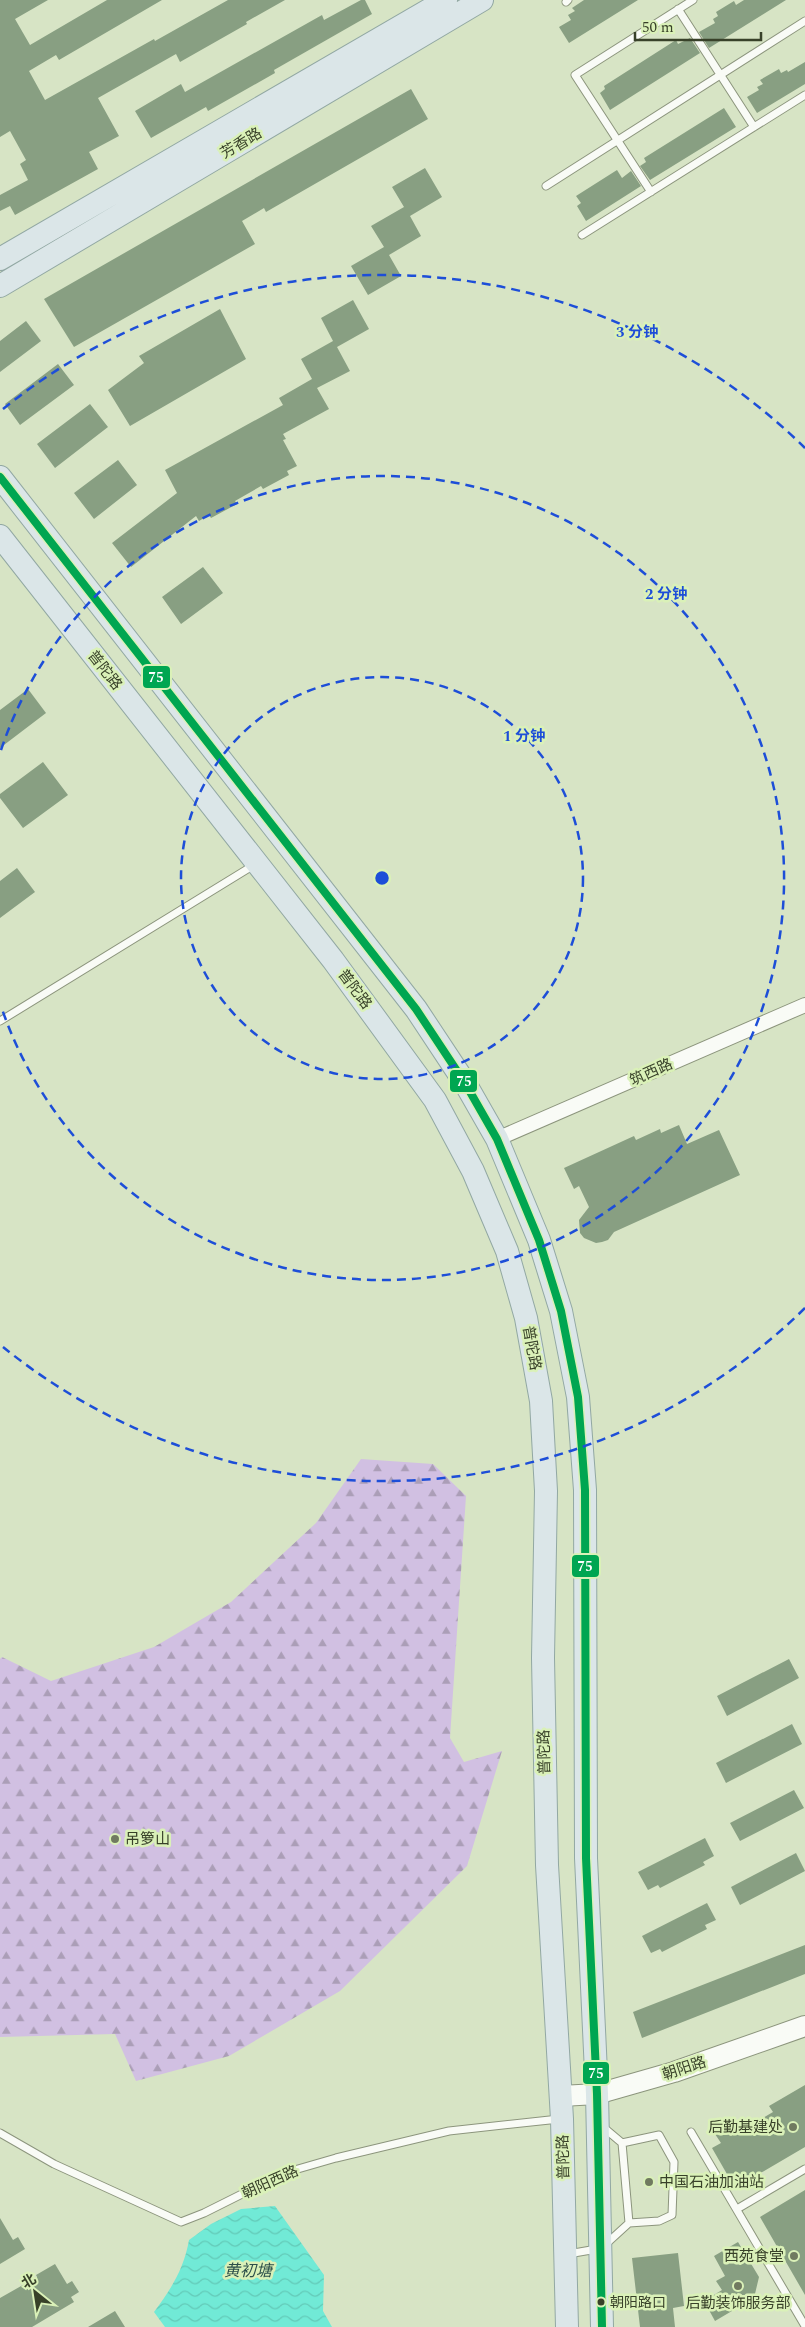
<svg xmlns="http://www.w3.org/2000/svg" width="805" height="2327" font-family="Spectral,'Noto Sans SC',serif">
<defs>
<pattern id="forest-firs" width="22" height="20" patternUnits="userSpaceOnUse" patternTransform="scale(1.25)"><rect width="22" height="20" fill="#d1c0e2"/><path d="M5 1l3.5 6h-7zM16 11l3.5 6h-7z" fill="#ab9eb7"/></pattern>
<pattern id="water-waves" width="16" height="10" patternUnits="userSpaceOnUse" patternTransform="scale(1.25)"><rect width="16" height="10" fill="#71ead6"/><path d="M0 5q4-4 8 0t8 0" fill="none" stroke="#63cab8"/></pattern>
</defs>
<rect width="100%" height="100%" fill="#d7e4c5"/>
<path fill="url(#forest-firs)" d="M361 1459 433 1464 466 1496 450 1738 464 1762 502 1751 467 1866 340 1991 229 2056 136 2081 115 2034 0 2037V1659L2 1657 51 1681 154 1647 231 1602 316 1523Z"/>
<path fill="url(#water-waves)" d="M275 2206 324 2275 323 2311 332 2327H165L154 2312C171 2289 184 2269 189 2240L211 2224 241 2209Z"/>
<path fill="#889f82" d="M0 0H48L15 19 30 45 107 0H162L59 60 56 55 29 71 45 100 154 39 155 41 228 0H285L246 22 247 24 180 62 176 54 98 98 119 136 89 152 98 169 15 215 10 206 0 211V195L28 180 20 164 26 160 10 131 0 137Z
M361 0H365L372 14 274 70 275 73 208 111 206 107 151 138 135 111 181 84 185 92 322 15 324 20Z
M584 0H638L569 43 559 27 571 20 568 15 575 11 572 8Z
M744 0H786L709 48 699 32 715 23 713 19 718 16 716 12 734 1 736 5Z
M690 38 700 53 610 110 600 93 605 89 604 86 676 40 678 44Z
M805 62V84L757 113 747 97 759 90 757 87 763 84 760 80 779 69 781 73 787 70 788 72Z
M411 89 428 119 266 212 264 208 242 221 255 244 74 347 44 299Z
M724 108 736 127 650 180 640 166 646 162 644 158Z
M425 168 442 197 410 216 421 236 389 255 401 276 368 295 351 266 384 247 371 226 404 207 392 187Z
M617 170 622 178 631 171 641 186 586 221 577 206 581 203 576 196Z
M353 300 369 329 337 347 350 371 317 388 329 409 283 434 286 439 283 440 297 466 287 471 289 475 263 489 261 486 235 501 237 504 211 518 209 515 199 521 196 516 131 567 112 543 177 493 165 470 283 405 279 398 312 379 301 359 333 341 321 318Z
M220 309 246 359 130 426 108 390 144 363 139 356Z
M26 321 41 341 0 372V341Z
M58 364 74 385 20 425 5 404Z
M90 404 108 427 55 468 37 444Z
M118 460 137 485 94 519 74 493Z
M203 567 223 593 181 624 162 597Z
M28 689 46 713 0 748V710Z
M43 762 68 795 23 828 0 798V794Z
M17 868 35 892 0 918V881Z
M679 1125 687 1144 719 1130 740 1175 614 1232 608 1240 602 1242 596 1243 584 1238 580 1233 579 1220 589 1207 579 1186 574 1189 564 1168 634 1136 636 1140 660 1129 661 1133Z
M789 1659 799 1678 727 1716 717 1696Z
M792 1724 802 1744 726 1783 716 1763Z
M794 1790 804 1808 740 1841 730 1823Z
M705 1838 714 1856 703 1862 705 1865 660 1888 658 1885 648 1890 638 1872Z
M796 1853 805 1871 740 1905 731 1887Z
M707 1903 716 1920 705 1925 707 1929 662 1952 660 1949 651 1953 642 1936Z
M805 1945V1974L642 2038 633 2012Z
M805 2085V2147L735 2188 712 2148 721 2143 715 2134 736 2122 741 2131 773 2112 769 2106Z
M805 2190V2295L760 2217Z
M0 2218 13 2240 18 2237 25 2249 0 2264Z
M738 2242 759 2277 754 2298 715 2321 704 2301 722 2290 716 2281 725 2276 714 2256Z
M678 2253 684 2306 673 2308 675 2327H640L632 2258Z
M55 2264 67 2284 72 2281 79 2292 71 2297 74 2302 32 2327H0V2298L37 2277 36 2275Z
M115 2311 125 2327H88Z"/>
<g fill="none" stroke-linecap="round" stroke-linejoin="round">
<g stroke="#8c957d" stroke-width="9">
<path id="lane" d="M566 2 568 0
M678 9 754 127
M546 186 805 21
M651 192 575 75 693 0
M582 235 805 95
M0 1021 254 865
M603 2127 622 2143 629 2223 606 2244
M691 2132 805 2326
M0 2133 54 2164 181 2222 204 2213 284 2173 336 2158 449 2131 559 2119
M622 2143 659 2135 674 2162 672 2215 659 2221 629 2223
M737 2209 805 2169
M568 2254 597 2249"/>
</g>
<g stroke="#8c957d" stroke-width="16">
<path id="street" d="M497 1139 805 1005"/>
</g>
<g stroke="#8c957d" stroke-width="22">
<path id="secondary" d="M561 2096 597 2094 674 2072 805 2026"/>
</g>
<g stroke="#92a8a3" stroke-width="24">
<path id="primary" d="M0 259 446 0
M0 286 482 0
M0 477 416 1009 465 1083 497 1139 539 1240 561 1311 578 1397 585 1490 586 1858 597 2094 602 2327
M0 536 333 960 435 1100 473 1171 507 1251 526 1318 541 1401 546 1491 543 1658 547 1865 562 2119 567 2327"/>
</g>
<use href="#lane" stroke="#f9fbf6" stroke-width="7"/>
<use href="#street" stroke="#f9fbf6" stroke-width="14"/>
<use href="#secondary" stroke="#f9fbf6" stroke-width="20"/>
<use href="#primary" stroke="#dbe6e8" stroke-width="22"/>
<g stroke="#daf1b8" stroke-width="11">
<path id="bus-1" d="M0 477 416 1009 465 1083 497 1139 539 1240 561 1311 578 1397 585 1490 586 1858 597 2094 602 2327"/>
</g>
<use href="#bus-1" stroke="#00a651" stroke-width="8"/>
</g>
<g fill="none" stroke="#1d4ed8" stroke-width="2.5" stroke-dasharray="9 6">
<circle cx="382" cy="878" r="201"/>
<path d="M1 750A402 402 0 1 1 1 1006"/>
<path d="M805 1308A603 603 0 0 1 3 1347M3 409A603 603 0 0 1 805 448"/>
</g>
<g fill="#707a60" stroke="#daf1b8" stroke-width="2">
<circle cx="115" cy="1839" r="5"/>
<circle cx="793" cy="2127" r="5"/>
<circle cx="649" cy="2182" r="5"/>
<circle cx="794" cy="2256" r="5"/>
<circle cx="738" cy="2286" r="5"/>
</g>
<circle fill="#384129" stroke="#daf1b8" stroke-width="2" cx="601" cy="2302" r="4.5"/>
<g text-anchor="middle" stroke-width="5" stroke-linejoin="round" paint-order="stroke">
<g font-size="14" fill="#384129" stroke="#daf1b8" text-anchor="start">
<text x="610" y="2307">朝阳路口</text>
</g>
<g font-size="15" fill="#384129" stroke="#daf1b8">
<text transform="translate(241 143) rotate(-31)" y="5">芳香路</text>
<text transform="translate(105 670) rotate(52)" y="5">普陀路</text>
<text transform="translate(355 989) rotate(53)" y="5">普陀路</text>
<text transform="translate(651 1072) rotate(-24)" y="5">筑西路</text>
<text transform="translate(532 1348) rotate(80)" y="5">普陀路</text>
<text transform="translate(544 1752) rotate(-91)" y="5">普陀路</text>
<text transform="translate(684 2068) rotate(-18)" y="5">朝阳路</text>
<text transform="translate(563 2157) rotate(-91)" y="5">普陀路</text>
<text transform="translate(270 2182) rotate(-24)" y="5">朝阳西路</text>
</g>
<g font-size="15" fill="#384129" stroke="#daf1b8" text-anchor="start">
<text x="125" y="1844">吊箩山</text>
<text x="783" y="2132" text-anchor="end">后勤基建处</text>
<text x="659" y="2187">中国石油加油站</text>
<text x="784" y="2261" text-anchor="end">西苑食堂</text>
<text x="738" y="2308" text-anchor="middle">后勤装饰服务部</text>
</g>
<g font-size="16" font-style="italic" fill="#2c4e4a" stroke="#daf1b8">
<text x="248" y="2276">黄初塘</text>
</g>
</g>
<circle cx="382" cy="878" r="8" fill="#1d4ed8" stroke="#daf1b8" stroke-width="2.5"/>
<g font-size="15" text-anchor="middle" font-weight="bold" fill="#1d4ed8" stroke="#daf1b8" stroke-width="5" stroke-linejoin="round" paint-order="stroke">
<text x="637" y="337">3 分钟</text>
<text x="666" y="599">2 分钟</text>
<text x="524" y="741">1 分钟</text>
</g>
<g stroke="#daf1b8" stroke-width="2">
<rect x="142" y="665" width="29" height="24" rx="5" fill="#00a651"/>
<rect x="449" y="1069" width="29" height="24" rx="5" fill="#00a651"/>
<rect x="571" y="1554" width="29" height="24" rx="5" fill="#00a651"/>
<rect x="582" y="2061" width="28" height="24" rx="5" fill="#00a651"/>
</g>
<g font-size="14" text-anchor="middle" font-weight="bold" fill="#fff">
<text x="156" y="682">75</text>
<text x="464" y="1086">75</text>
<text x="585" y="1571">75</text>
<text x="596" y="2078">75</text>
</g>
<g transform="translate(35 2292) rotate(330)" stroke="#daf1b8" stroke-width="4" paint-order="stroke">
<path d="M0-4L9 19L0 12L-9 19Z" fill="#384129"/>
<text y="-8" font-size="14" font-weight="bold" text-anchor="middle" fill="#384129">北</text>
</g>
<path d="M635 32v8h126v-8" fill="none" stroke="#384129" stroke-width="2.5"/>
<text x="642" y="32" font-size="15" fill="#384129" stroke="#daf1b8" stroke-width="4" paint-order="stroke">50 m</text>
</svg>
